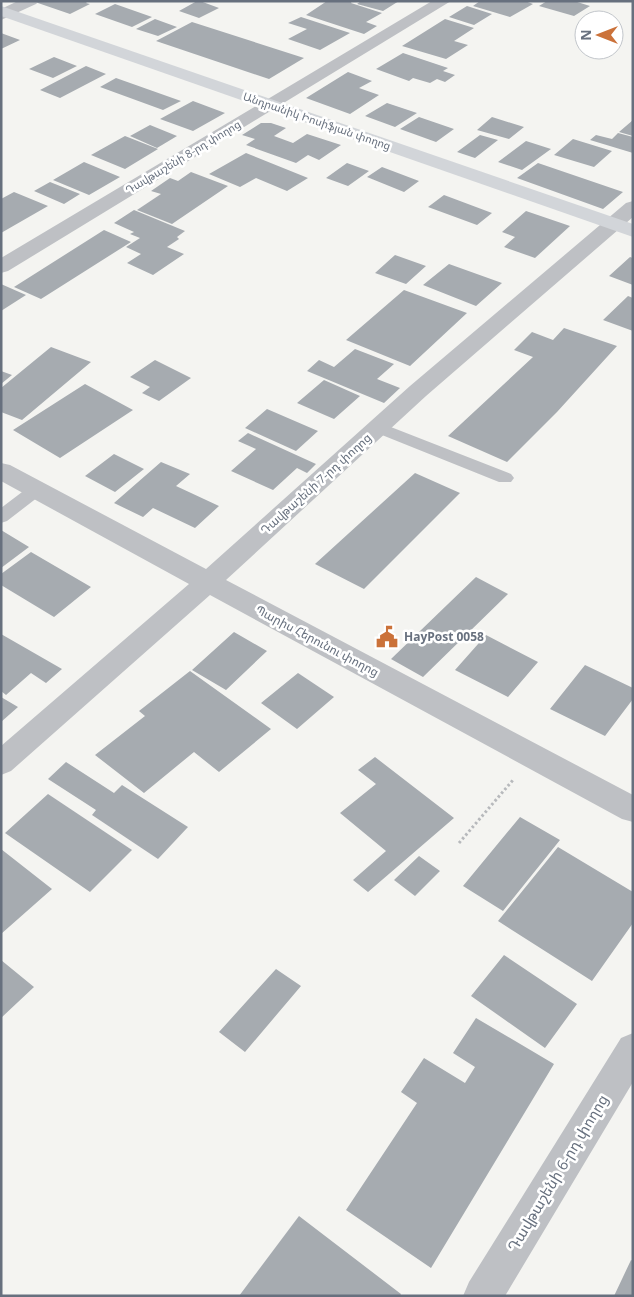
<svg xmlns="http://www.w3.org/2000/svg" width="634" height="1297" font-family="'Open Sans','Noto Sans Armenian',sans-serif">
<rect width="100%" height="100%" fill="#f4f4f1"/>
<path fill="#a6abb0" d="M88 1 86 3 90 4 70 14 35 2Z
M197 1H200L219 8 199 18 179 11Z
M327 1H352L351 3 382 13 366 22 377 26 364 34 306 15Z
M361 1H399L383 11 357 4Z
M480 1H525L533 4 510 17 473 6Z
M547 1H574L590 6 574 16 539 6Z
M115 4 152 17 132 27 95 14Z
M467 6 492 14 474 25 449 17Z
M301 17 350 33 320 50 288 39 307 29 288 23Z
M155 19 177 27 158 36 136 29Z
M445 19 474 28 454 41 468 45 446 59 402 46Z
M192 22 304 58 269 79 156 41Z
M1 33 20 40 1 49Z
M403 53 448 68 443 71 455 75 445 82 437 79 430 83 413 78 409 81 376 69Z
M54 57 77 66 53 78 29 69Z
M86 66 106 74 60 98 40 90Z
M348 72 372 81 359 88 379 95 350 114 306 98Z
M116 78 181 101 163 110 100 87Z
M193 101 225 113 193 131 160 119Z
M387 103 417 113 395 127 365 116Z
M419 117 454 129 436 142 400 129Z
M492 117 524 127 509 139 477 130Z
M633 120V136L619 132Z
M261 123H271L286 128 274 136 293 143 307 134 341 145 319 160 308 155 296 163 246 145 255 139 242 135Z
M150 125 177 136 157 148 130 136Z
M618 133 633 137V153L590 140 596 135 612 139Z
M480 135 498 140 475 158 457 152Z
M125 136 158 149 125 169 91 155Z
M573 139 612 151 594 167 554 155Z
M526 141 551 149 522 170 498 162Z
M246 153 308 178 287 191 256 178 240 187 209 174Z
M84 162 120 177 89 195 53 180Z
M347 163 369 171 348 186 326 178Z
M538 163 623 192 603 209 517 178Z
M382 167 419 181 404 192 367 177Z
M191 172 228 186 172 224 137 210 161 194 151 191 170 178 178 181Z
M50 182 80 194 64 204 34 191Z
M14 192 48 206 1 233V199Z
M444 195 492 213 477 225 428 207Z
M134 210 185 231 177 237 179 239 167 247 184 254 153 275 127 263 141 254 126 247 140 238 130 234 134 232 114 223Z
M526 211 570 226 535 258 504 247 515 237 502 232Z
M104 230 131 242 41 299 14 287Z
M395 255 426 266 406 284 375 273Z
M630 257 633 258V285L609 276Z
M449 264 502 283 476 306 423 285Z
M1 284 26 295 1 311Z
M404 290 467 313 410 366 346 340Z
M628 296 633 298V331L603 320Z
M564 328 617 346 557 412 507 462 448 436 533 357 514 350 532 332 553 340Z
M51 347 91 362 22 420 1 412V388Z
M355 349 394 364 377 379 400 388 384 403 307 371 319 360 334 367Z
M155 360 191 378 159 401 142 393 150 387 130 377Z
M1 371 12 375 1 384Z
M324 380 360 396 334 419 297 403Z
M85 384 133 410 60 458 13 430Z
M267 409 318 431 296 451 245 428Z
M248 433 316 464 307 473 297 468 273 490 231 471 256 449 238 441Z
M114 454 144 469 115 492 85 476Z
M161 462 190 474 176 486 219 506 195 528 153 508 143 517 114 503Z
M415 473 460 493 364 589 315 564Z
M1 530 29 547 1 568Z
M31 552 91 587 54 617 1 585V574Z
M476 577 508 594 423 677 391 659Z
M234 632 267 651 226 690 192 670Z
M1 634 62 669 46 683 31 673 6 695 1 691Z
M486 635 538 662 508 697 455 670Z
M585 665 633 688V699L605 736 550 709Z
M190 671 271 729 219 772 194 752 144 793 95 755 145 716 139 711Z
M298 673 334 697 297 729 261 703Z
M1 697 18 707 1 722Z
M375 757 454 818 368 892 353 880 386 851 340 813 376 784 358 770Z
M66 762 114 793 122 785 188 827 158 859 92 815 96 810 48 779Z
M48 794 132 850 90 892 5 833Z
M520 817 560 840 503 911 463 886Z
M558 847 633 892V923L592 981 498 921Z
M1 849 52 889 1 934Z
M419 856 440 871 415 896 394 880Z
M504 955 577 1004 545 1048 471 996Z
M1 960 34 987 1 1018Z
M276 969 301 986 245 1052 219 1032Z
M476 1018 554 1064 431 1268 346 1210 417 1103 401 1092 424 1058 465 1083 475 1067 453 1053Z
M299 1216 401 1294 400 1296H239Z
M631 1260 633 1261V1296H614Z"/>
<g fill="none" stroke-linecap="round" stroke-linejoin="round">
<path stroke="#b7b9bc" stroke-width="3" stroke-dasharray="2.5 2.5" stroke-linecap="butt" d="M459 843 513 780"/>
<path fill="#bec0c4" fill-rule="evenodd" d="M378 422 511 474 514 478 511 482H499L372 431 369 427 372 423Z
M36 484 42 486 45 490 42 494 7 521 1 523V508L30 486Z"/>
<path fill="#bec0c4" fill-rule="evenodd" d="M18 1H39L36 4 1 20V9Z
M432 1H451L8 271 1 273V258Z
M633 201V217L426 396 226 580 633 795V822L622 819 210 595 11 771 1 775V746L189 584 1 481V463L10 465 206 569 410 386 626 203Z
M633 1033V1082L505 1296H463L469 1282 621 1038Z"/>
<path fill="#d2d5d9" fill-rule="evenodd" d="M1 6 633 224V237L1 16Z"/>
</g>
<defs>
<g id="civic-bare" transform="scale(1.725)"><path d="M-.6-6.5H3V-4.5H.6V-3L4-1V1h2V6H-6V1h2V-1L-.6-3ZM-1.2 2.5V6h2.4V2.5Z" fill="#cb723a" stroke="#fff" stroke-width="2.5" paint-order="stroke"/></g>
</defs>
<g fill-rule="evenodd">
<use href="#civic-bare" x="387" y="637"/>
</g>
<g text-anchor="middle" stroke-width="5" stroke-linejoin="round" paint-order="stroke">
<g font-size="11" fill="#67707e" stroke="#fff">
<text transform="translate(317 121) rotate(19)" y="4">Անդրանիկ Իոսիֆյան փողոց</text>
<text transform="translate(183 157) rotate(-31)" y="4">Դավթաշենի 8-րդ փողոց</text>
</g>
<g font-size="12" fill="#67707e" stroke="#fff">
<text transform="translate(316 484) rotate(-42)" y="4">Դավթաշենի 7-րդ փողոց</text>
<text transform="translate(317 641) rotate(28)" y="4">Պարիս Հերունու փողոց</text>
</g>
<g font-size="12" font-weight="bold" fill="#67707e" stroke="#fff" text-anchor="start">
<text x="404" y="641">HayPost 0058</text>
</g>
<g font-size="15" fill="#67707e" stroke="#fff">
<text transform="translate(558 1173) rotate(-59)" y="5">Դավթաշենի 6-րդ փողոց</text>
</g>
</g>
<rect width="634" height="1297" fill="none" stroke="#67707e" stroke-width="5"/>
<g transform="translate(599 35) rotate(270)"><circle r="24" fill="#ffffff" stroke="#c2c6cb"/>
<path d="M0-4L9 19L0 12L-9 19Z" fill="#cb723a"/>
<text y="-8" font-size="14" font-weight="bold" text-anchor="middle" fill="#67707e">N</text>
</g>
</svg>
